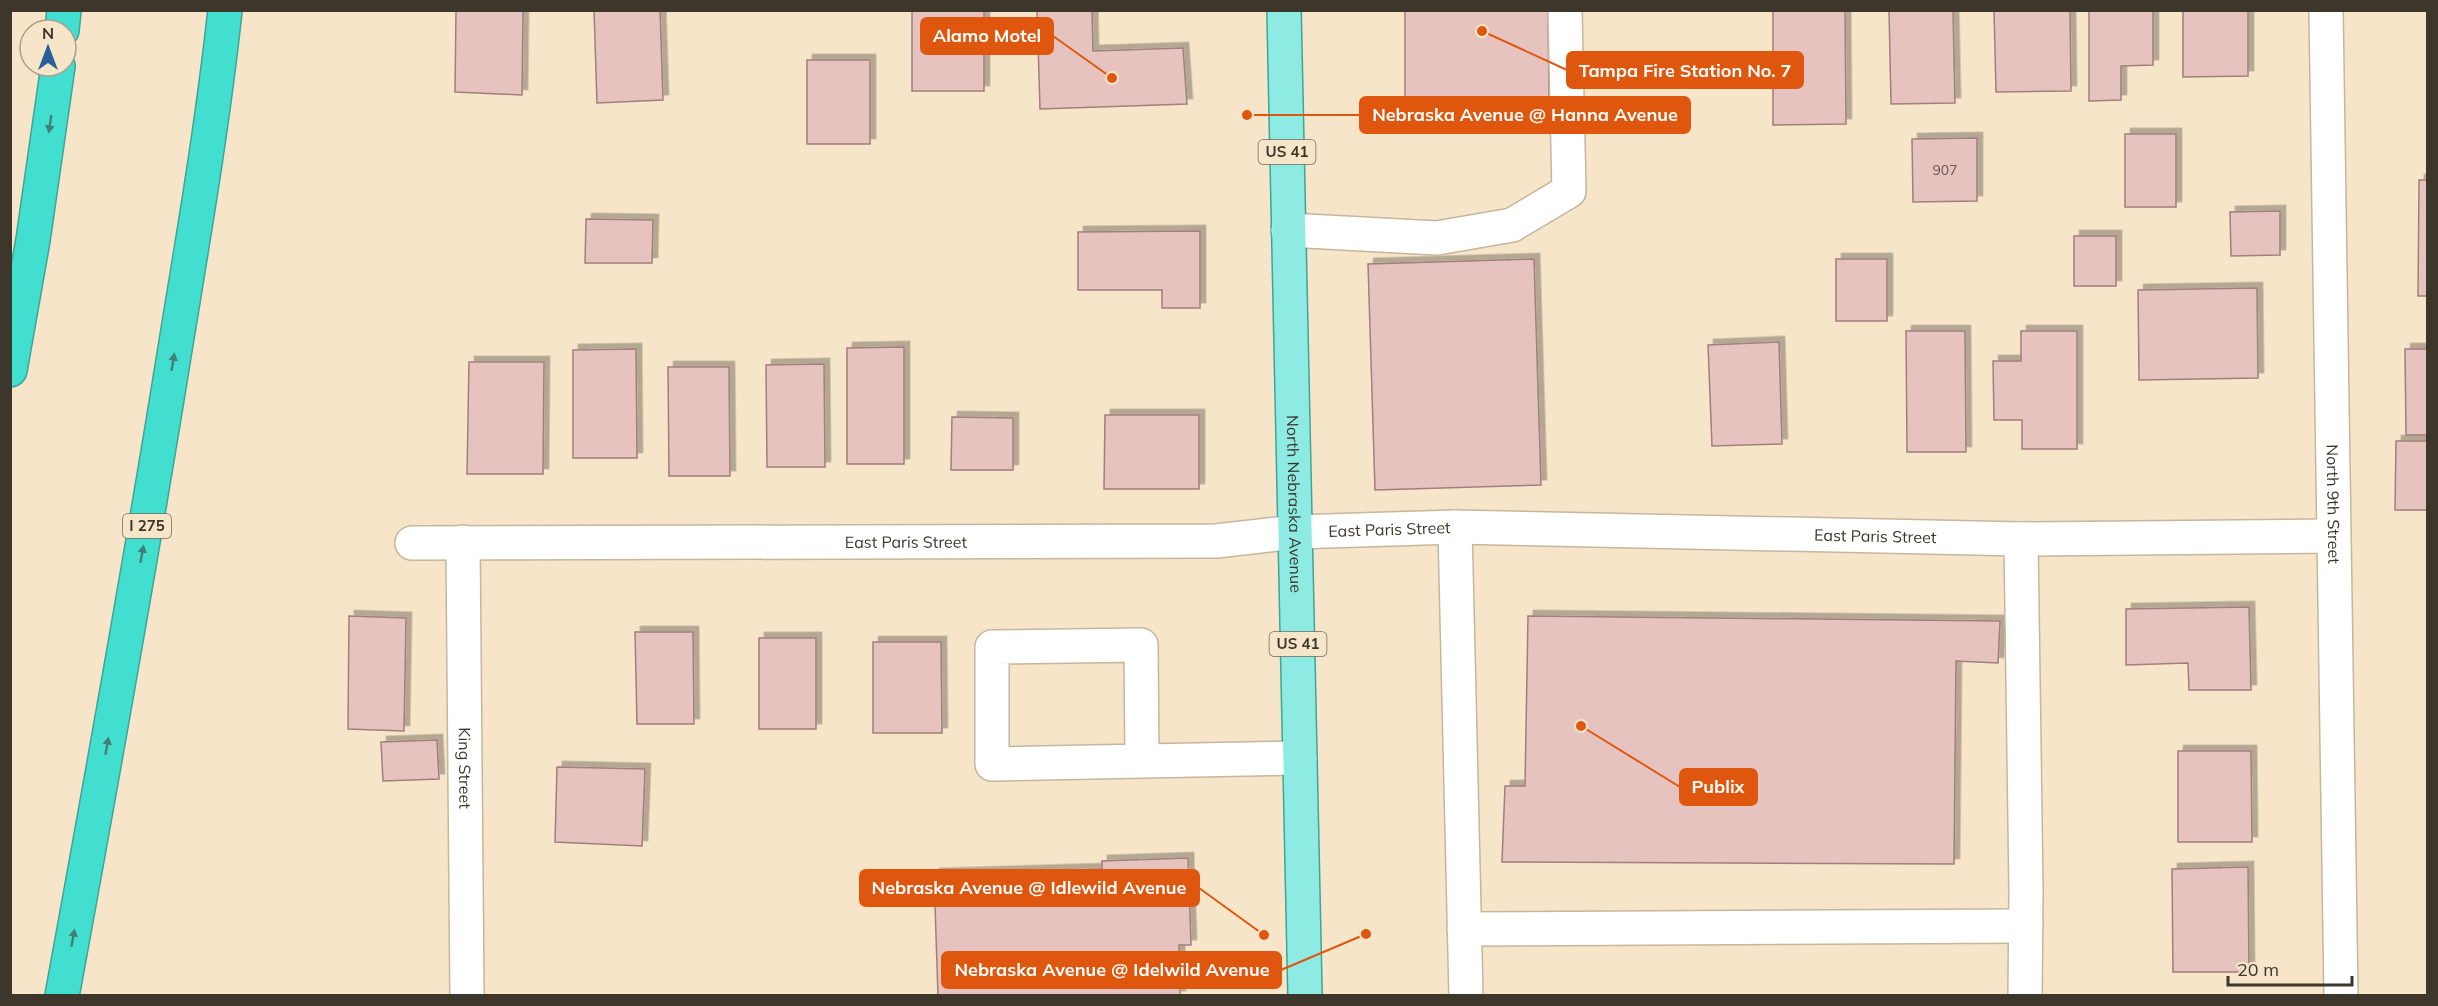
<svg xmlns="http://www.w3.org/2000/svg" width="2438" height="1006" font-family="Mulish,sans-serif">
<defs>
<filter id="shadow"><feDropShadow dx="5.5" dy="-5.5" stdDeviation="0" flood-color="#0004"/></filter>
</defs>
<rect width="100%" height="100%" fill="#f6e5c9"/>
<path fill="#e7c3bf" stroke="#a17f7c" stroke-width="1.5" filter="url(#shadow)" d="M456 10H523L522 95 455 92Z
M594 10H660L663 100 597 103Z
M912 10H984V91H912Z
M1037 10H1092L1093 51 1183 48 1187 104 1040 109Z
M1405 10H1548L1549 100 1405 101Z
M1773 10H1845L1846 124 1773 125Z
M1889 10H1953L1955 103 1891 104Z
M1994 10H2070L2071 91 1996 92Z
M2089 10H2153V65L2121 66V100L2089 101Z
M2183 10H2248V76L2183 77Z
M807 60H870V144H807Z
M2125 134H2176V207H2125Z
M1977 138V201L1913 202 1912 139Z
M2419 180H2428V296H2418Z
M2280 211V255L2231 256 2230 212Z
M586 219 653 220 652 263H585Z
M1200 231V308H1162V290H1078V232Z
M2074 236H2116V286H2074Z
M1534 259 1541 485 1375 490 1368 264Z
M1836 259H1887V321H1836Z
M2257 288 2258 378 2139 380 2138 290Z
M1906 331H1965L1966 452H1907Z
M2021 331H2077V449H2022V420H1994L1993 361H2021Z
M1779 342 1782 444 1712 446 1708 345Z
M904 347V464H847V348Z
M636 349 637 458H573V350Z
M2405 349H2428V435H2406Z
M469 362H544L543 474H467Z
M824 364 825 467H767L766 365Z
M668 367H729L730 476H669Z
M1105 415H1199V489H1104Z
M952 417 1013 418V470H951Z
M2396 441H2428V510H2395Z
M2249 607 2251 690H2189L2188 663 2126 665V609Z
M349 616 406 618 404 731 348 729Z
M1528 616 2000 621 1998 663 1956 661 1954 864 1502 862 1505 786H1525Z
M635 632H693L694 724H637Z
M759 638H816V729H759Z
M873 642H941L942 733H873Z
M437 740 439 779 383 781 381 742Z
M2178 751H2251L2252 842H2178Z
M557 767 645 769 642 846 555 842Z
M1188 858 1191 945H1179L1180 996H938L934 874 1102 869V861Z
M2248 867 2249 972H2173L2172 869Z"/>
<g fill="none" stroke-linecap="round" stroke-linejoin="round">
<g stroke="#c7b69b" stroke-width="36">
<g id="minor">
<path id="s1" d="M2326 10 2341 996"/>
<path d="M1288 230 1437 238 1512 225 1569 191 1565 10"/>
<path d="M1455 527 1466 996"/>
<path d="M2021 539 2026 891 2025 996"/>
<path id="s2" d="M463 542 467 996"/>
<path id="s3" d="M412 543 1216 541 1295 532 1455 527 2021 539 2333 536"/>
<path d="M1142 760 1141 645 992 647V764L1300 758"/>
<path d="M1464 929 2026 926"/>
</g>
</g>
<g stroke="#40a496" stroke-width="36">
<g id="major">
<path id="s4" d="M1284 10 1305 996"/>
</g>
</g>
<g stroke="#40a496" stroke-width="36">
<path id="highway" d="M62 30 64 10
M10 370 33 240 58 66
M62 996C102 778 141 561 176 343 194 233 213 122 225 10"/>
</g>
<use href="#minor" stroke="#fff" stroke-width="33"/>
<use href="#major" stroke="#8eebe3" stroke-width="33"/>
<use href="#highway" stroke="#42ded0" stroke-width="33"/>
</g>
<defs><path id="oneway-solid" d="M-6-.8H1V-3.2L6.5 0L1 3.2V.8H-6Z" transform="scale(1.5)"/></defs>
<g fill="#3f8275">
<use href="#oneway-solid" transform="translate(50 124) rotate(98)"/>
<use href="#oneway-solid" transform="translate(173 362) rotate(-81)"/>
<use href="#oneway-solid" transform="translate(142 554) rotate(-80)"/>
<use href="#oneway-solid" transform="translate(107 746) rotate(-80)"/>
<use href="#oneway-solid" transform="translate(73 938) rotate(-80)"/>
</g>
<g text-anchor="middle" stroke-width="5" stroke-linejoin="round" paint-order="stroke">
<g font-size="14" fill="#685a50">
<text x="1945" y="175">907</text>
</g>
<g fill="#f6e5c9" stroke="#746b5a" stroke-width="1.5">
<rect x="1258.5" y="140" width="57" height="24" rx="4.5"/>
<rect x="123" y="514" width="48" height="24" rx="4.5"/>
<rect x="1269.5" y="632" width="57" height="24" rx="4.5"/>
</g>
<g font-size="15" font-weight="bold" fill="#3d372b">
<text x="1287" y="157">US 41</text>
<text x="147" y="531">I 275</text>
<text x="1298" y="649">US 41</text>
</g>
<g font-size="16" fill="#3d372b" stroke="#f6e5c9">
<text dy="6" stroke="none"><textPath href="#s4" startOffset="494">North Nebraska Avenue</textPath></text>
<text dy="6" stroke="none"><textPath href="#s1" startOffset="494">North 9th Street</textPath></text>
<text dy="6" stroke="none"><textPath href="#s3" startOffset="978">East Paris Street</textPath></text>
<text dy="6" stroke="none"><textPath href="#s3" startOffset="1464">East Paris Street</textPath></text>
<text dy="6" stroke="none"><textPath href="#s3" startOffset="494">East Paris Street</textPath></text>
<text dy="6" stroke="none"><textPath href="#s2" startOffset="226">King Street</textPath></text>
</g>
</g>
<path fill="none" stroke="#df570e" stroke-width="2" d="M1112 78L1053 36M1482 31L1567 70M1247 115L1360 115M1581 726L1680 787M1264 935L1199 888M1366 934L1281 970"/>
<g fill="#df570e" stroke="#f6e5c9" stroke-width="2">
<circle cx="1112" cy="78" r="6"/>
<circle cx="1482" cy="31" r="6"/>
<circle cx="1247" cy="115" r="6"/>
<circle cx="1581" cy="726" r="6"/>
<circle cx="1264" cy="935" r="6"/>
<circle cx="1366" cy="934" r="6"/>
</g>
<g fill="#df570e" stroke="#df570e" stroke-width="2">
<rect x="921" y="18" width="132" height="36" rx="6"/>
<rect x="1567" y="52" width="236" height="36" rx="6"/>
<rect x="1360" y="97" width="330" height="36" rx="6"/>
<rect x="1680" y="769" width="77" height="36" rx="6"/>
<rect x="860" y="870" width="339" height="36" rx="6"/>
<rect x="942" y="952" width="339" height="36" rx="6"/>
</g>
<g font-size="18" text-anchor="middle" font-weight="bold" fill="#fff">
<text x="987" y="42">Alamo Motel</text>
<text x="1685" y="77">Tampa Fire Station No. 7</text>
<text x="1525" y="121">Nebraska Avenue @ Hanna Avenue</text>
<text x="1718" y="793">Publix</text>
<text x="1029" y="894">Nebraska Avenue @ Idlewild Avenue</text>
<text x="1112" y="976">Nebraska Avenue @ Idelwild Avenue</text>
</g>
<rect width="2438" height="1006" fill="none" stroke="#3d372b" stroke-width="24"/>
<g transform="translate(48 48)"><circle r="28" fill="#f6e5c9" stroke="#ac9f8a" stroke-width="1.5"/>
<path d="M0-4.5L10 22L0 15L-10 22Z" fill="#276098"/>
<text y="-9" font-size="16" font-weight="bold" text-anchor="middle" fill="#3d372b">N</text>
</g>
<path d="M2228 976v9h124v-9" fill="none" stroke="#3d372b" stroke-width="3"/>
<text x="2237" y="976" font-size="18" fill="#3d372b" stroke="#f6e5c9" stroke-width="4.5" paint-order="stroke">20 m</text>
</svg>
